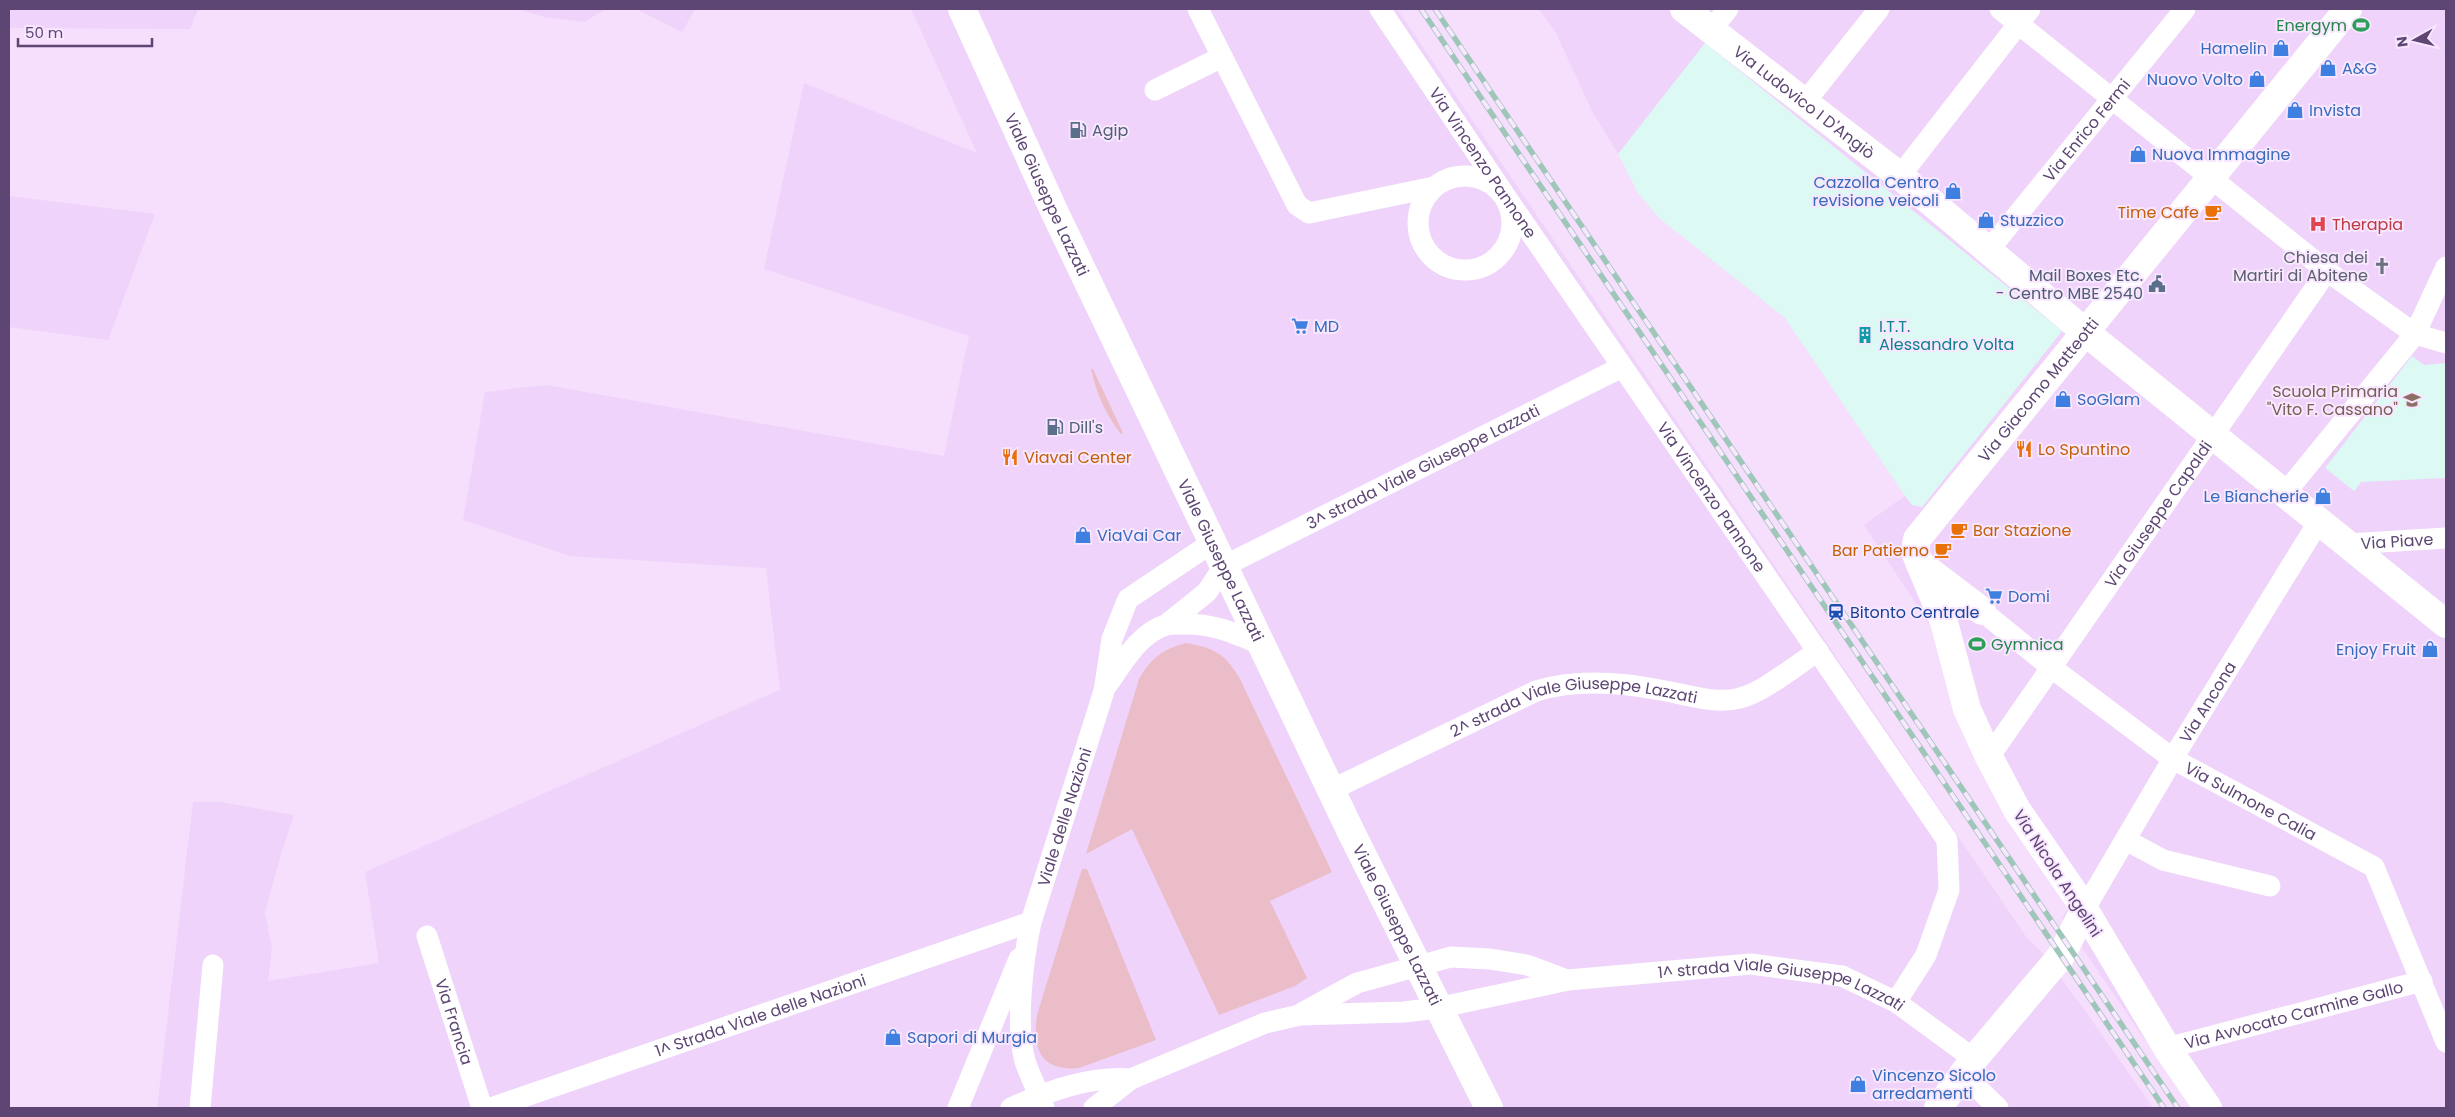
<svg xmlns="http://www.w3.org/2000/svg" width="2455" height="1117" font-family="Poppins,sans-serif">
<rect width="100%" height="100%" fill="#f6defd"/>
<path fill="#efd3fa" d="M9 9H198L190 29 9 28Z
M518 9H605L584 22 544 17Z
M636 9H695L682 32Z
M911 9H1397L2027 938 2039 949 2086 1012 2153 1108H157L193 802H220L294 815 281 854 265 912 272 949 268 981 379 963 365 872 780 690 766 568 570 556 463 520 485 392 546 385 944 456 969 336 764 269 804 83 977 153Z
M1539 9H2446V1108H2191L2062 918 2068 907 1957 721 1930 625 1864 525 1905 496 1912 505 1922 507 2062 331 1706 43 1618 154 1592 111 1556 33Z
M9 196 155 214 108 340 9 327Z"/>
<path fill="#dcf9f3" d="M1705 43 2062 331 1922 507 1912 505 1905 496 1785 318 1659 218 1638 193 1618 154Z
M2412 356 2424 365 2446 363V478L2361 482 2354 491 2325 468Z"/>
<path fill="#ebbdc9" d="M1091 369H1093L1123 433 1121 434C1105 413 1097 395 1091 369Z
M1186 643C1214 648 1224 653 1239 677L1332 872 1270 901 1307 978 1295 986 1219 1015 1132 829 1086 854 1139 679C1151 658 1163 649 1186 643Z
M1082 869H1087L1156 1040 1079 1068C1040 1072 1032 1048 1037 1015Z"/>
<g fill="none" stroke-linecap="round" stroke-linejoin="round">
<g stroke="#fff" stroke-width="21">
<path d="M1198 9 1297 205 1309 213 1434 187"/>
<path id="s1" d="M1380 9 1504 194 1947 840 1949 890 1926 955 1896 1002"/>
<path d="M2000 9 2327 271 2415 334 2446 343"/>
<path d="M1711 30 1728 9"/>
<path d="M1155 90 1222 57"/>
<path d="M1805 102 1879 9"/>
<path d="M1900 176 2030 9"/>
<circle cx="1465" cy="223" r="47"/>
<path id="s2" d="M1988 251 2185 9"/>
<path d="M2285 493 2415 334 2446 267"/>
<path id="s3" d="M2348 544 2446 538"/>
<path id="s4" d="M1982 611 2052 668 2173 759 2374 867 2446 1042"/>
<path id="s5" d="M1166 625 1207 592 1224 566 1622 367"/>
<path d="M1108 684C1122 664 1140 632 1166 625 1171 624 1177 624 1182 624 1212 623 1235 633 1262 645"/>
<path id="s6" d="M1989 757 2327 271"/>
<path id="s7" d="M1331 790 1536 691C1576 679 1619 682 1660 690 1685 694 1715 705 1740 698 1762 693 1798 664 1818 651"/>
<path d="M2126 840 2163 860 2270 886"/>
<path id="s8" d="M2084 910 2181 745 2319 521"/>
<path id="s9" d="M427 936 482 1108"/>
<path d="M1302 1013 1357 983 1451 957 1490 959 1527 965 1567 980"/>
<path id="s10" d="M2167 1048 2422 981"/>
<path d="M1963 1074 1998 1108"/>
<path d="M200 1108 213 965"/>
<path id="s11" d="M491 1108 1031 922"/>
<path d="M958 1108 1019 959"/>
<path id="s12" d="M1011 1108C1048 1091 1089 1076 1131 1079L1265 1023 1300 1015 1404 1012 1437 1008 1568 980 1751 964 1842 976 1896 1002 1974 1059"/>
<path id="s13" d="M1044 1108C1039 1092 1030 1077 1025 1061 1015 1025 1023 959 1031 922L1104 691 1112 639 1128 599 1213 542"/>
<path d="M1094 1108 1131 1079"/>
</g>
<g stroke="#fff" stroke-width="28">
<path id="s14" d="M962 9 1055 213 1352 834 1489 1108"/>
<path id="s15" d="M1684 9 1900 176 2084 331 2446 624"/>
<path d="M1920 564 1982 611"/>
<path d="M1938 1108 1974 1059 2061 956 2084 910"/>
<path id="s16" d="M2208 1108 2167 1048 2077 897 2017 810 1989 757 1967 709 1944 622 1915 552 1917 539 2348 9"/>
</g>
<g stroke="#9ec6b9" stroke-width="5.5">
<path id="rail" d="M1421 9 2164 1108
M1435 9 2178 1108"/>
</g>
<use href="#rail" stroke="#f9e6ff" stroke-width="4" stroke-dasharray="11" stroke-linecap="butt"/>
</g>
<defs>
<g id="stadium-bare" transform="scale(1.35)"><path d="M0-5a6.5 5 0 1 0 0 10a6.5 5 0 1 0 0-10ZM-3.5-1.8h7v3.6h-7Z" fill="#2e9e5b" stroke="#f9e6ff" stroke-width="2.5" paint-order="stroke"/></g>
<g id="shop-bare" transform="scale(1.35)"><path d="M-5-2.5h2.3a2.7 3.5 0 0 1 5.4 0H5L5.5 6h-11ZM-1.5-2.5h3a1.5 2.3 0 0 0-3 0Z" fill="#3f7fe0" stroke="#f9e6ff" stroke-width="2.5" paint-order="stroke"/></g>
<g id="fuel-bare" transform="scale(1.35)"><path d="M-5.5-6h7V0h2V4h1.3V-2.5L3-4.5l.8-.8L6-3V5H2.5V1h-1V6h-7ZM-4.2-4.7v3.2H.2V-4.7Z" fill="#5c6f8a" stroke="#f9e6ff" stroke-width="2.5" paint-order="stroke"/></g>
<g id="cafe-bare" transform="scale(1.35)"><path d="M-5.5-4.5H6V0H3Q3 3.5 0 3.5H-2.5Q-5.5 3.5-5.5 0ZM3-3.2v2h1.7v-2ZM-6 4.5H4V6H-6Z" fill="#e8710a" stroke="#f9e6ff" stroke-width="2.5" paint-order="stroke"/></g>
<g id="hospital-bare" transform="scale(1.35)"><path d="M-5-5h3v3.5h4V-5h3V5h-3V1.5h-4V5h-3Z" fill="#e0444e" stroke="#f9e6ff" stroke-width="2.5" paint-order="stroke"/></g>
<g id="church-bare" transform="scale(1.35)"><path d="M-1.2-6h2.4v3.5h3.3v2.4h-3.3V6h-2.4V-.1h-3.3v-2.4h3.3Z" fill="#6b7280" stroke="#f9e6ff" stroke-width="2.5" paint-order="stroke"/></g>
<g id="civic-bare" transform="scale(1.35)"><path d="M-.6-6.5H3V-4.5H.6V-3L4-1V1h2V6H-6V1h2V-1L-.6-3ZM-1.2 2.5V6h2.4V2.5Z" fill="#5c6f8a" stroke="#f9e6ff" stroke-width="2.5" paint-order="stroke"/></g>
<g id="supermarket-bare" transform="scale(1.35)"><path d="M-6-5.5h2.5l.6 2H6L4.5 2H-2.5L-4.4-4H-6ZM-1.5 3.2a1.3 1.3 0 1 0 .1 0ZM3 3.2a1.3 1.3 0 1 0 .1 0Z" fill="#3f7fe0" stroke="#f9e6ff" stroke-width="2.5" paint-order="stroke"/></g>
<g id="building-bare" transform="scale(1.35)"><path d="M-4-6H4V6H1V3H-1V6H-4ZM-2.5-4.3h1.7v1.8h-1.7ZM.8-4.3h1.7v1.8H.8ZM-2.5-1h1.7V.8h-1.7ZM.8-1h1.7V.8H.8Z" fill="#0f9aa8" stroke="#f9e6ff" stroke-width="2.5" paint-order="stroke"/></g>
<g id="school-bare" transform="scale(1.35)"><path d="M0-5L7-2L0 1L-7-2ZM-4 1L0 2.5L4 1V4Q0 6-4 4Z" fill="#8d6e63" stroke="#f9e6ff" stroke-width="2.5" paint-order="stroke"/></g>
<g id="restaurant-bare" transform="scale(1.35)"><path d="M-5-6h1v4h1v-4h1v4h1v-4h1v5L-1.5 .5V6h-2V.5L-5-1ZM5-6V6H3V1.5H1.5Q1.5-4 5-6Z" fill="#e8710a" stroke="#f9e6ff" stroke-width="2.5" paint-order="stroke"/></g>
<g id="station-bare" transform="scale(1.35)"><path d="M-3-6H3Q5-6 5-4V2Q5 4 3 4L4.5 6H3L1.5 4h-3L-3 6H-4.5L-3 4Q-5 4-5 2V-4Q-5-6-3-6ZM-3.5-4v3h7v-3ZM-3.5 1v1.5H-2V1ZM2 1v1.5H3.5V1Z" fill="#1a4fb4" stroke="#f9e6ff" stroke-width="2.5" paint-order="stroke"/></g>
</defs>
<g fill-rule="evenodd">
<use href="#stadium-bare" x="2361" y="25"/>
<use href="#shop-bare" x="2281" y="48"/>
<use href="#shop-bare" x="2328" y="68"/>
<use href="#shop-bare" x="2257" y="79"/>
<use href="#shop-bare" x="2295" y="110"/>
<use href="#fuel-bare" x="1078" y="130"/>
<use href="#shop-bare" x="2138" y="154"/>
<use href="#shop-bare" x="1953" y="191"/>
<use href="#cafe-bare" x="2213" y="212"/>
<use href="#shop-bare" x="1986" y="220"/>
<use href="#hospital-bare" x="2318" y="224"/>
<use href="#church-bare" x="2382" y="266"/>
<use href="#civic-bare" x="2157" y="284"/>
<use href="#supermarket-bare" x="1300" y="326"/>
<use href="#building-bare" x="1865" y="335"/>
<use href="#shop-bare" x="2063" y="399"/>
<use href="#school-bare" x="2412" y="400"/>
<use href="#fuel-bare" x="1055" y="427"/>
<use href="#restaurant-bare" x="2024" y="449"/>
<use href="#restaurant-bare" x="1010" y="457"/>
<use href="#shop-bare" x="2323" y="496"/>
<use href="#cafe-bare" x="1959" y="530"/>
<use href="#shop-bare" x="1083" y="535"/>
<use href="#cafe-bare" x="1943" y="550"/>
<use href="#supermarket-bare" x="1994" y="596"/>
<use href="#station-bare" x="1836" y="612"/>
<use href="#stadium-bare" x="1977" y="644"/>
<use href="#shop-bare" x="2430" y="649"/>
<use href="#shop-bare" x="893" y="1037"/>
<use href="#shop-bare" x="1858" y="1084"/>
</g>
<g text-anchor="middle" stroke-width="4" stroke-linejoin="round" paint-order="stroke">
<g font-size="16" fill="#27864d" stroke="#f9e6ff" text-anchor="end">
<text x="2347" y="31">Energym</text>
<text x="1991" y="650" text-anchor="start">Gymnica</text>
</g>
<g font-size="16" fill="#366cbe" stroke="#f9e6ff" text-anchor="start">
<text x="2267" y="54" text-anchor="end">Hamelin</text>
<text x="2342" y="74">A&amp;G</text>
<text x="2243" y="85" text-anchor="end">Nuovo Volto</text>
<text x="2309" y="116">Invista</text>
<text x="2152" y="160">Nuova Immagine</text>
<text x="1939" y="188" text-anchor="end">Cazzolla Centro<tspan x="1939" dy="18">revisione veicoli</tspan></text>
<text x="2000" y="226">Stuzzico</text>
<text x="1314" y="332">MD</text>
<text x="2077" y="405">SoGlam</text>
<text x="2309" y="502" text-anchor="end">Le Biancherie</text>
<text x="1097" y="541">ViaVai Car</text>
<text x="2008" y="602">Domi</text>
<text x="2416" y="655" text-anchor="end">Enjoy Fruit</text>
<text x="907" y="1043">Sapori di Murgia</text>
<text x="1872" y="1081">Vincenzo Sicolo<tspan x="1872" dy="18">arredamenti</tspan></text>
</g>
<g font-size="16" fill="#5d4674" stroke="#f9e6ff">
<text dy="6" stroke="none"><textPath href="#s15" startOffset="152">Via Ludovico I D'Angiò</textPath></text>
<text dy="6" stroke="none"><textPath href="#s2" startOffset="156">Via Enrico Fermi</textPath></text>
<text dy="6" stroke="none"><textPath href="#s1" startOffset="185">Via Vincenzo Pannone</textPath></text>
<text dy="6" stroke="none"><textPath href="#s14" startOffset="204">Viale Giuseppe Lazzati</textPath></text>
<text dy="6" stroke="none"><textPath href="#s16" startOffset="838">Via Giacomo Matteotti</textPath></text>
<text dy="6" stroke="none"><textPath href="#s5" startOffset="306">3^ strada Viale Giuseppe Lazzati</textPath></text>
<text dy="6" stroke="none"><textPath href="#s1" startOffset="590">Via Vincenzo Pannone</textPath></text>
<text dy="6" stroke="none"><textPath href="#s6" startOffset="296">Via Giuseppe Capaldi</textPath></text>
<text dy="6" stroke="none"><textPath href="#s3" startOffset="49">Via Piave</textPath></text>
<text dy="6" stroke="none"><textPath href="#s14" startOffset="609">Viale Giuseppe Lazzati</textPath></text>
<text dy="6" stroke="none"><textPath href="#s8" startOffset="242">Via Ancona</textPath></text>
<text dy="6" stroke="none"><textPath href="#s7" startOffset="262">2^ strada Viale Giuseppe Lazzati</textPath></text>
<text dy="6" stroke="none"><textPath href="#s4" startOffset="330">Via Sulmone Calia</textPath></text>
<text dy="6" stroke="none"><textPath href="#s13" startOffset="301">Viale delle Nazioni</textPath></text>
<text transform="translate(2058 873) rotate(57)" y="6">Via Nicola Angelini</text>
<text dy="6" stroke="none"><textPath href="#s14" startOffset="1014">Viale Giuseppe Lazzati</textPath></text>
<text dy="6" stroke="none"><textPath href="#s12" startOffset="794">1^ strada Viale Giuseppe Lazzati</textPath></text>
<text dy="6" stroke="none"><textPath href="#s10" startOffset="131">Via Avvocato Carmine Gallo</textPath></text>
<text dy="6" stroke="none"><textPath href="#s11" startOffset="285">1^ Strada Viale delle Nazioni</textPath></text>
<text dy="6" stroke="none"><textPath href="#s9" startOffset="90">Via Francia</textPath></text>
</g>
<g font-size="16" fill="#4e5e75" stroke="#f9e6ff" text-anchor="start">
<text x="1092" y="136">Agip</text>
<text x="2143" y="281" text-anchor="end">Mail Boxes Etc.<tspan x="2143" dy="18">- Centro MBE 2540</tspan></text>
<text x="1069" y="433">Dill's</text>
</g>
<g font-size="16" fill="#c56008" stroke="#f9e6ff" text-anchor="start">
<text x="2199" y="218" text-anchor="end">Time Cafe</text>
<text x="2038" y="455">Lo Spuntino</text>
<text x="1024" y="463">Viavai Center</text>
<text x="1973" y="536">Bar Stazione</text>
<text x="1929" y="556" text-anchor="end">Bar Patierno</text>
</g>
<g font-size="16" fill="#be3a42" stroke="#f9e6ff" text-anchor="start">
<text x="2332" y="230">Therapia</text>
</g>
<g font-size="16" fill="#5b616d" stroke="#f9e6ff" text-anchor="end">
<text x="2368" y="263">Chiesa dei<tspan x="2368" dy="18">Martiri di Abitene</tspan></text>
</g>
<g font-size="16" fill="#0d838f" stroke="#f9e6ff" text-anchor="start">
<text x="1879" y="332">I.T.T.<tspan x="1879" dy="18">Alessandro Volta</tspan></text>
</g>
<g font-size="16" fill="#785e54" stroke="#f9e6ff" text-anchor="end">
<text x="2398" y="397">Scuola Primaria<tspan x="2398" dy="18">"Vito F. Cassano"</tspan></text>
</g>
<g font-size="16" fill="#164399" stroke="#f9e6ff" text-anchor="start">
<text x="1850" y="618">Bitonto Centrale</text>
</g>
</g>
<rect width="2455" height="1117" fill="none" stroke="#5d4674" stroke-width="20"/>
<g transform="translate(2415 40) rotate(262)" stroke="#f9e6ff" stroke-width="4" paint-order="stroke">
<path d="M0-4L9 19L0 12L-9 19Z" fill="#5d4674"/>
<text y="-8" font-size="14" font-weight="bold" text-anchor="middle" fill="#5d4674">N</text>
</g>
<path d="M18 38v8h134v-8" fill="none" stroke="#5d4674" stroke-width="2.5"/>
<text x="25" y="38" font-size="15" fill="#5d4674" stroke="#f9e6ff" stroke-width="4" paint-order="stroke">50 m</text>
</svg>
